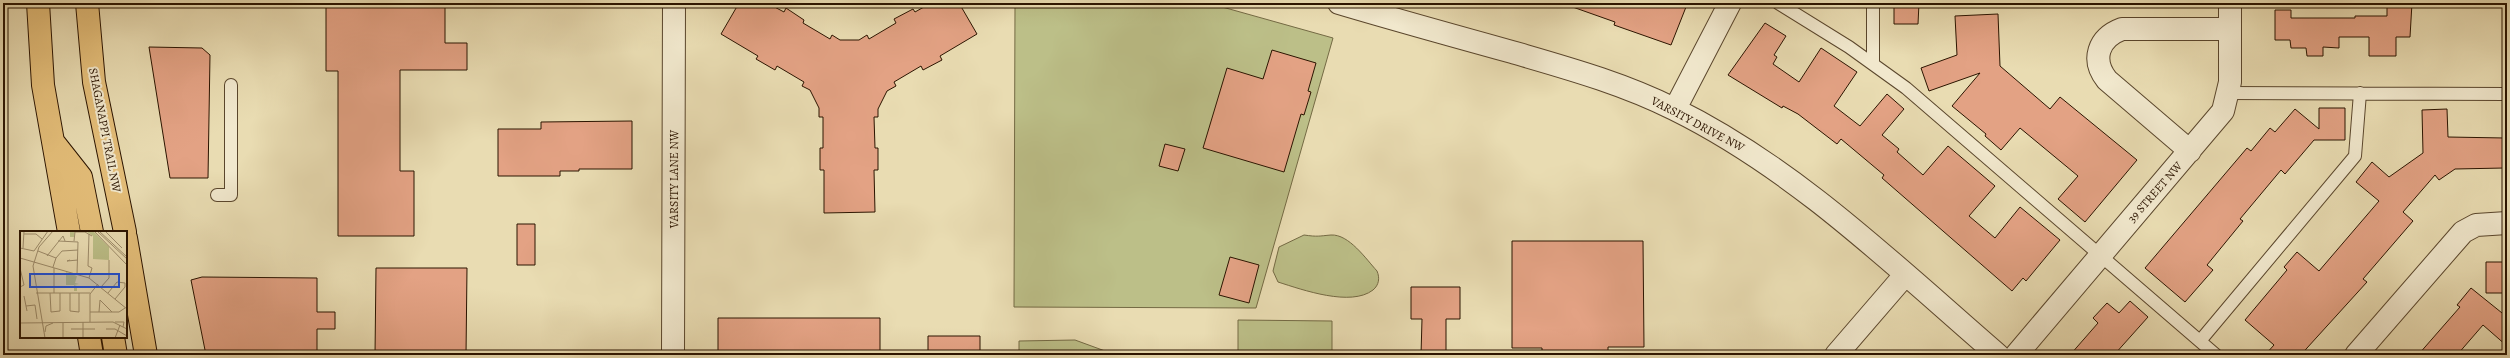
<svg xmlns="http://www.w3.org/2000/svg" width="2510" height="358" font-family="Alegreya,serif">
<rect width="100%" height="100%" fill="#e9dcb2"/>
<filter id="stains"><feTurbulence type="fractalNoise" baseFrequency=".005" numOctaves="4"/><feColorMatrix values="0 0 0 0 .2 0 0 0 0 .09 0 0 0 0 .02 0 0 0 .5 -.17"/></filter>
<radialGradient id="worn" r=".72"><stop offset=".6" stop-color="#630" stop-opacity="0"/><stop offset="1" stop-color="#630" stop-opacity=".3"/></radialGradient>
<path fill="#bcbf88" stroke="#746a44" d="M1015 3H1208L1333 38 1256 308 1014 307Z
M1304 235C1318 237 1319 236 1331 235 1349 234 1366 259 1377 271 1380 278 1379 285 1373 290 1351 307 1303 290 1278 282L1273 271 1279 247Z
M1238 320 1332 321V355H1238Z
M1075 340 1116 355H1019V341Z"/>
<path fill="#e3a284" stroke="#2b1400" d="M326 3H445V43H467V70H400V171H414V236H338V71H326Z
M739 3H767L784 12 786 8 804 20 803 23 830 39 832 35 840 40H859L867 35 869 39 896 23 894 19 913 9 915 12 931 3H959L977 34 940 56 942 60 923 70 921 66 894 82 896 86 887 91 878 109V117H874L875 148H878V170H874L875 212 824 213V170H820V148H823V117H819V108L810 90 802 86 804 82 777 66 775 70 756 59 758 56 721 34Z
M1568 3H1677L1686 7 1671 45 1614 25 1615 22 1567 5Z
M1894 3H1919L1918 24H1894Z
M2387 3H2412L2410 37H2396V56H2369V37H2339V48L2323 47V56H2307L2306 48H2291L2290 40H2275V10H2291V18H2355V16H2387Z
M1998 14 2000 66 2050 109 2060 97 2137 160 2085 222 2058 199 2078 176 2020 128 2001 150 1985 136 1986 134 1952 106 1980 73 1929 91 1921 68 1957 55 1955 16Z
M1765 23 1786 36 1774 55 1777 57 1773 64 1799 82 1821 48 1857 72 1834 106 1860 126 1887 94 1904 109 1882 135 1899 149 1897 152 1923 175 1948 146 1995 186 1969 216 1995 238 2020 207 2060 240 2026 281 2023 278 2012 291 1882 178 1884 175 1841 139 1837 144 1798 114 1783 106 1782 108 1728 75Z
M149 47 202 48 210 55 208 178H170Z
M1272 50 1316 63 1308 91 1311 92 1304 115 1301 114 1284 172 1203 148 1227 68 1263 79Z
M2319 108H2345V140H2314L2285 174 2281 170 2240 219 2243 221 2207 265 2213 270 2185 302 2145 268 2247 148 2251 151 2270 128 2275 132 2295 109 2319 129Z
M2447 109 2448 137 2505 138 2504 168 2455 169 2439 180 2435 175 2403 212 2413 221 2363 279 2367 282 2307 348 2301 355H2265L2274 345 2245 320 2287 270 2284 267 2297 252 2319 271 2379 201 2356 182 2372 162 2389 177 2423 153 2422 110Z
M632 121V169H579V171H560V176H498V129H541V122Z
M1165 144 1185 149 1178 171 1159 166Z
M517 224H535V265H517Z
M1512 241H1643L1644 347H1608V355H1542V348H1512Z
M1230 257 1259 265 1249 303 1219 295Z
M2486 262H2504V267H2507V293H2486Z
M376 268H467L466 355H375Z
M202 277 317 278V312H335V329H317V355H206L191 280Z
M1411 287H1460V319H1446V355H1421L1422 319H1411Z
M2471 288 2507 317V346L2483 325 2457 355H2418L2460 307 2457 305Z
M2130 301 2148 317 2114 355H2070L2098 323 2093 318 2107 303 2119 313Z
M718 318H880V355H718Z
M928 336H980V355H928Z"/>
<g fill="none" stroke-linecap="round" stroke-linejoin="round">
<g stroke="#5a462c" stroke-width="14">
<path id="service" d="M1778 3 1849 47 1906 88 2216 355
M1873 64V3
M2229 93 2507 94
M217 195H231V85
M2200 341 2355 156 2360 93"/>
</g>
<g stroke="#5a462c" stroke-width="24">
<path id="minor" d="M1339 3C1396 20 1454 36 1512 52 1567 68 1622 83 1674 109 1796 169 1896 267 1998 355
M1675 109 1730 3
M2190 151 2107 80C2091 60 2098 38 2122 29H2230
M673 355 674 3
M1836 355 1905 275
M2016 355 2223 111 2230 82V3
M2356 355 2463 232 2476 225 2507 223"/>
</g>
<g stroke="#2b1400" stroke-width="24">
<path id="primary" d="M38 3 43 85 69 232
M87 3 94 82 125 232
M55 144 81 177 92 232
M126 238 146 355
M89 337 92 355
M113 337 116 355"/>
</g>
<use href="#service" stroke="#f1e8cd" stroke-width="12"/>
<use href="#minor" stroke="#f1e8cd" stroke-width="22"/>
<use href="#primary" stroke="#e4be79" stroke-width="22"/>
</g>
<g text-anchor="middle" stroke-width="4" stroke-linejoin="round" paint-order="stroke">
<g font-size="12" fill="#2b1400" stroke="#f1e8cd">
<text transform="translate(1698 124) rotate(28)" y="4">VARSITY DRIVE NW</text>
<text transform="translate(105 130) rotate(79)" y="4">SHAGANAPPI TRAIL NW</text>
<text transform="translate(674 179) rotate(-90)" y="4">VARSITY LANE NW</text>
<text transform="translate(2155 192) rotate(-49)" y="4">39 STREET NW</text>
</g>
</g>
<g transform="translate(20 231)">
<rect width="107" height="107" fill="#e9dcb2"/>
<path d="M50 0H73L89 16V29L73 28V5L67 1 55 0 54 6H50ZM46 41 57 45 55 52 59 53 54 54 57 55V60H54V54H46Z" fill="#bcbf88"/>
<path fill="none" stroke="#9d8c6b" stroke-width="1" d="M74 0 107 34M77 0 107 28M79 0 107 26M85 0 102 17M4 3H16L22 8M69 3 68 35 72 37 69 47M38 10 58 11 57 43M54 10 55 1H65L72 5M0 17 14 20 28 0M3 17 4 0M18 20 36 27M27 25 43 5 45 10M0 27 69 47 107 78M50 29 47 30 58 29M33 36 36 27 42 20 58 19M0 37 4 54 0 56M81 56 89 47V29M16 62H70M30 62 31 81 40 80V62M34 62V37M50 62V80L59 81V62M88 62 97 51 105 52V56L95 68M4 65 7 80M6 75 15 74 17 88M70 81H99L105 77M79 81 80 69 92 81M63 91V107M70 91V63L78 53M95 91H104L103 96M0 92 93 91 107 98M51 98H75M86 98H95L107 105M25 101 26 95 33 92M25 107 13 35 19 16 33 0M43 107V91M95 107 100 94"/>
<path fill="#1d4ed8" fill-opacity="0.15" stroke="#1d4ed8" stroke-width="2" d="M10 43H99V56H10Z"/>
<rect width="107" height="107" fill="none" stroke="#2b1400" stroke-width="2"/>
</g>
<rect width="2510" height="358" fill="none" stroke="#e9dcb2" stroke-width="16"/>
<rect x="4" y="4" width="2502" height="350" fill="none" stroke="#2b1400" stroke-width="2"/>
<rect x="8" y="8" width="2494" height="342" fill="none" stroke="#2b1400"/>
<rect width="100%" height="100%" filter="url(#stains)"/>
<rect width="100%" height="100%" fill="url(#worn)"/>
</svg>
